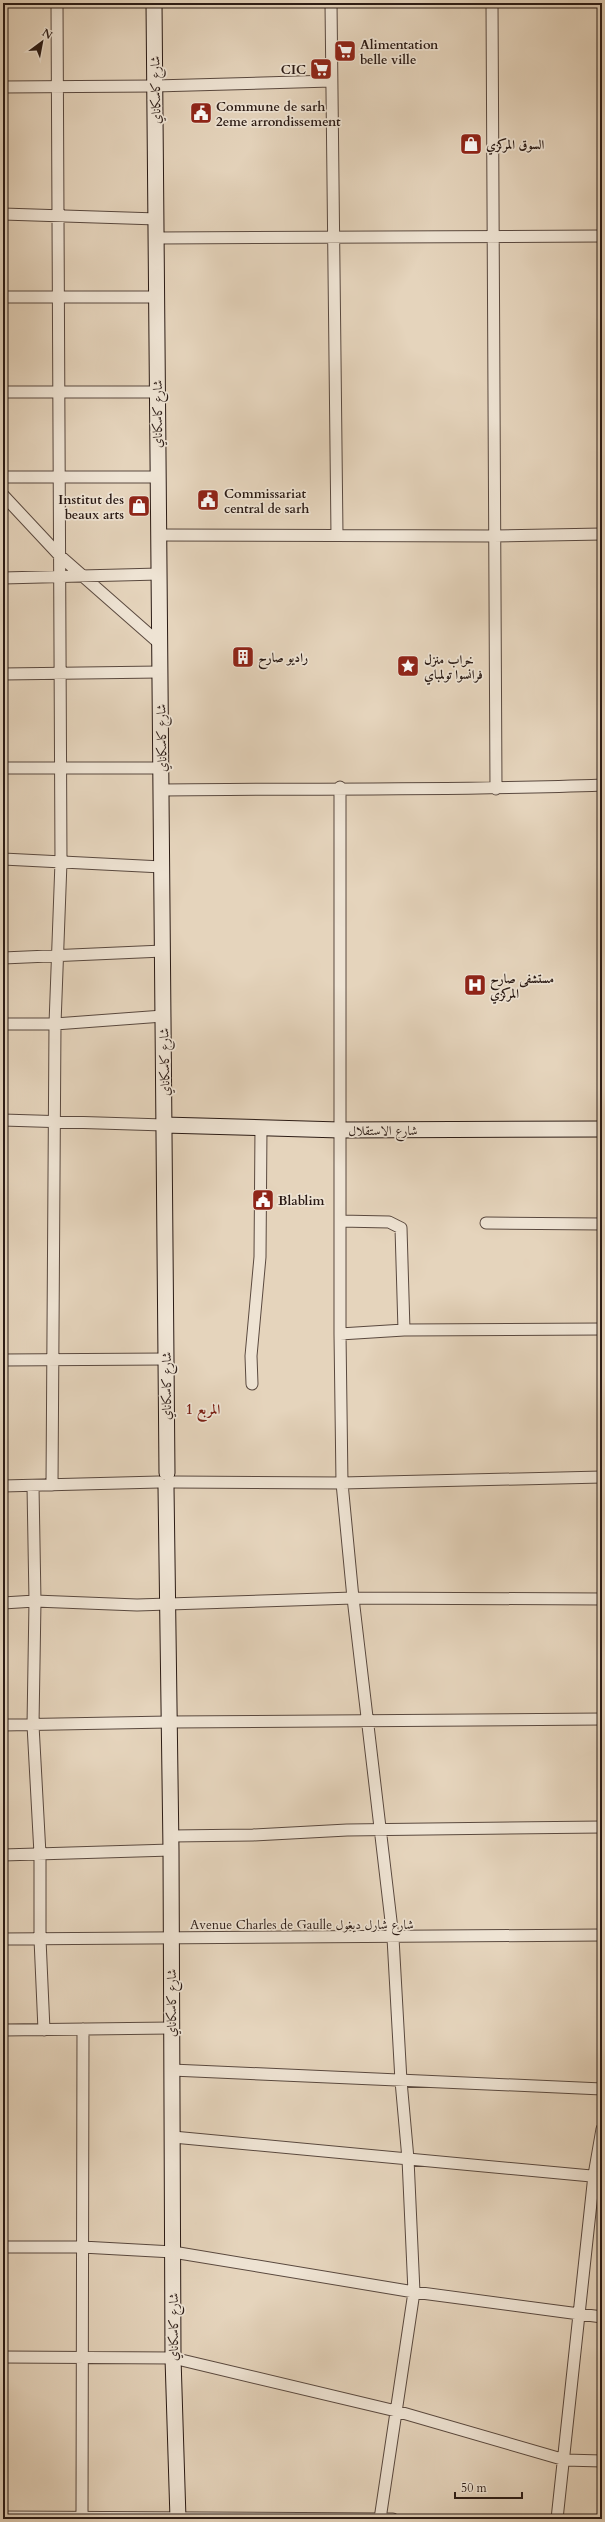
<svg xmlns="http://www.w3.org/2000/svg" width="605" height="2522" font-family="Cardo,Amiri,serif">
<rect width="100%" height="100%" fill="#e5d4bc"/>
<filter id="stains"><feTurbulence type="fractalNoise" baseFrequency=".005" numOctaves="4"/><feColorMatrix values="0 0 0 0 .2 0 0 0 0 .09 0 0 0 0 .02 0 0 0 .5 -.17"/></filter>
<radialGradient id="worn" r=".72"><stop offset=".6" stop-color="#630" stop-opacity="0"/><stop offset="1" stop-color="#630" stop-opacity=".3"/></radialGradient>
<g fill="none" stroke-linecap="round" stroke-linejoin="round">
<g stroke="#5a493f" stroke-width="13">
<path id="street" d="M331 3 337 535
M492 3 496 789
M3 87 155 86 331 81
M3 214 157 219
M157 238 602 236
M3 297H157
M3 392H157
M3 477H158
M3 495 60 556 159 643
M159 535 494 536 602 534
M3 578 159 574
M3 674 160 672
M3 768H161
M340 787V1334L342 1483 353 1598 393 1938 401 2081 408 2159 414 2292 380 2519
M162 790C309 788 455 791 602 785
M3 859 162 867
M3 958 163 951
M3 1024H55L163 1016
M3 1120 164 1125
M340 1221 389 1222 401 1228 404 1330
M486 1223 602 1224
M340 1334 404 1330 602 1329
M3 1360 166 1359
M252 1384 251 1356 260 1257 261 1127
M173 1482 342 1483 602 1477
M52 1485 55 1024 61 862 57 3
M3 1486 159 1482
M33 1486 35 1601 33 1725 40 1854V1939L44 2030
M3 1603 35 1601 137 1605 353 1598 602 1599
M3 1725 169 1722 602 1719
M171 1836 253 1835 347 1830 602 1827
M3 1855 171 1850
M3 1939 602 1935
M3 2030 171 2028
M172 2070 602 2089
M173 2137 602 2177
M3 2247H82L173 2252 414 2292 602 2317
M3 2357 173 2358 396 2411 565 2460 602 2461
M3 2517 393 2519
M82 2519 83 2029
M557 2519 594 2175 602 2129"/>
</g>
<g stroke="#2b1b15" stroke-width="17">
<path id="secondary" d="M154 3 167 1473
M164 1125 340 1130 602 1129
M166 1487 171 1850 173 2358 178 2519"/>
</g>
<use href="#street" stroke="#eee3d3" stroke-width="11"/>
<use href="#secondary" stroke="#eee3d3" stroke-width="15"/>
</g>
<defs>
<g id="supermarket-square" transform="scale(1.15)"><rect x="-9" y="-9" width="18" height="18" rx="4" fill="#8f2418" stroke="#eee3d3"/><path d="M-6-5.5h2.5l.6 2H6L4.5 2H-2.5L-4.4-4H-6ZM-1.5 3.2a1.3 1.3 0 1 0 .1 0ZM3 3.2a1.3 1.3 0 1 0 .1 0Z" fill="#fff"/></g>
<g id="civic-square" transform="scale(1.15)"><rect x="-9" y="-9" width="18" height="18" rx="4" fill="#8f2418" stroke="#eee3d3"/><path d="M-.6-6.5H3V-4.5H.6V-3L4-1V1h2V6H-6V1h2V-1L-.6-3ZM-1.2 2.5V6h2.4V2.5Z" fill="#fff"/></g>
<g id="shop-square" transform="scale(1.15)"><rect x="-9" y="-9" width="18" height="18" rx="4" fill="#8f2418" stroke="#eee3d3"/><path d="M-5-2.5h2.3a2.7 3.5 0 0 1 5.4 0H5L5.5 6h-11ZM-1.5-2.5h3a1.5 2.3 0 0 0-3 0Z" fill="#fff"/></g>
<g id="building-square" transform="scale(1.15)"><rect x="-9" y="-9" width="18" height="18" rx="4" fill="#8f2418" stroke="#eee3d3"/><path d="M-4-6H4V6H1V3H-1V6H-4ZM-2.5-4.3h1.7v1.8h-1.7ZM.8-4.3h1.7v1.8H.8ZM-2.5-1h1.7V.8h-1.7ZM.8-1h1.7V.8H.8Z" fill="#fff"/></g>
<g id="sight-square" transform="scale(1.15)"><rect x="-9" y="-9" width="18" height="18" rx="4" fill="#8f2418" stroke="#eee3d3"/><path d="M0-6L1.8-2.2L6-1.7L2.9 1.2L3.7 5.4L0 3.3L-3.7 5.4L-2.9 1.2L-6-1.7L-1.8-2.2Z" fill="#fff"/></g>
<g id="hospital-square" transform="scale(1.15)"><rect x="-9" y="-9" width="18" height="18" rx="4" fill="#8f2418" stroke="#eee3d3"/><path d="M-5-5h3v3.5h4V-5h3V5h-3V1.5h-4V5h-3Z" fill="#fff"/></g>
</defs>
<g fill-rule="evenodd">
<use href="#supermarket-square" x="345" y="51"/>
<use href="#supermarket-square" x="321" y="69"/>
<use href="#civic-square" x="201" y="113"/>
<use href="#shop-square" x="471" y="144"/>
<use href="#civic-square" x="208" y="500"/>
<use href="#shop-square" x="139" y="506"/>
<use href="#building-square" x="243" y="657"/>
<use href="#sight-square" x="408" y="666"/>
<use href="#hospital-square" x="475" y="985"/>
<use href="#civic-square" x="263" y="1200"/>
</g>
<g text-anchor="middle" stroke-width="3.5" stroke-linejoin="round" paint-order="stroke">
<g font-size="13" font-weight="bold" fill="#2b1b15" stroke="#eee3d3" text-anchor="start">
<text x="360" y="49">Alimentation<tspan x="360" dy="15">belle ville</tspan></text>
<text x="306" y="74" text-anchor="end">CIC</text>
<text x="216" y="111">Commune de sarh<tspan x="216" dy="15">2eme arrondissement</tspan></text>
<text x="486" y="149">السوق المركزي</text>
<text x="224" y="498">Commissariat<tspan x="224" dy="15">central de sarh</tspan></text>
<text x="124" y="504" text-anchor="end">Institut des<tspan x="124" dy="15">beaux arts</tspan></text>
<text x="258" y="662">راديو صارح</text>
<text x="424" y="664">خراب منزل<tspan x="424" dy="15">فرانسوا تولمباي</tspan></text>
<text x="490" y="983">مستشفى صارح<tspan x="490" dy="15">المركزي</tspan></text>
<text x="278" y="1205">Blablim</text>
</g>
<g font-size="13" fill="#2b1b15" stroke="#eee3d3">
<text transform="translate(155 90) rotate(-91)" y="5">شارع كاسكاناي</text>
<text transform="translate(157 414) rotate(-90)" y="5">شارع كاسكاناي</text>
<text transform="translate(161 738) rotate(-91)" y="5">شارع كاسكاناي</text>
<text transform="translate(164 1062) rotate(-91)" y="5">شارع كاسكاناي</text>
<text x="383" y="1135">شارع الاستقلال</text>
<text transform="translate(166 1386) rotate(-90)" y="5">شارع كاسكاناي</text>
<text x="302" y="1929">Avenue Charles de Gaulle شارع شارل ديغول</text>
<text transform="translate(171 2003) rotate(-90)" y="5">شارع كاسكاناي</text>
<text transform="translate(173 2327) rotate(-90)" y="5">شارع كاسكاناي</text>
</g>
<g font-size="14" font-weight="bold" fill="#7a1f14" stroke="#eee3d3">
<text x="203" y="1414">المربع 1</text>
</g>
</g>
<rect width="605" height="2522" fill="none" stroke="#e5d4bc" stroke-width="16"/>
<rect x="4" y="4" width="597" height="2514" fill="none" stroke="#2b1b15" stroke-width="2"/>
<rect x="8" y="8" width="589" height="2506" fill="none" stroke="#2b1b15"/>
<g transform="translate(42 42) rotate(32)" stroke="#eee3d3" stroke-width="3" paint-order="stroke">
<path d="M0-3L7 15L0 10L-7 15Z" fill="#2b1b15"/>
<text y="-6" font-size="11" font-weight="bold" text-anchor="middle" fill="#2b1b15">N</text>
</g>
<path d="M455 2492v6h67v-6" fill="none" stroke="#2b1b15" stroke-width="2"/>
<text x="461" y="2492" font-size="12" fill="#2b1b15" stroke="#eee3d3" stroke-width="3" paint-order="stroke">50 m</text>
<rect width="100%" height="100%" filter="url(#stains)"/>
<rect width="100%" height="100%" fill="url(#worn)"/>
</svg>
